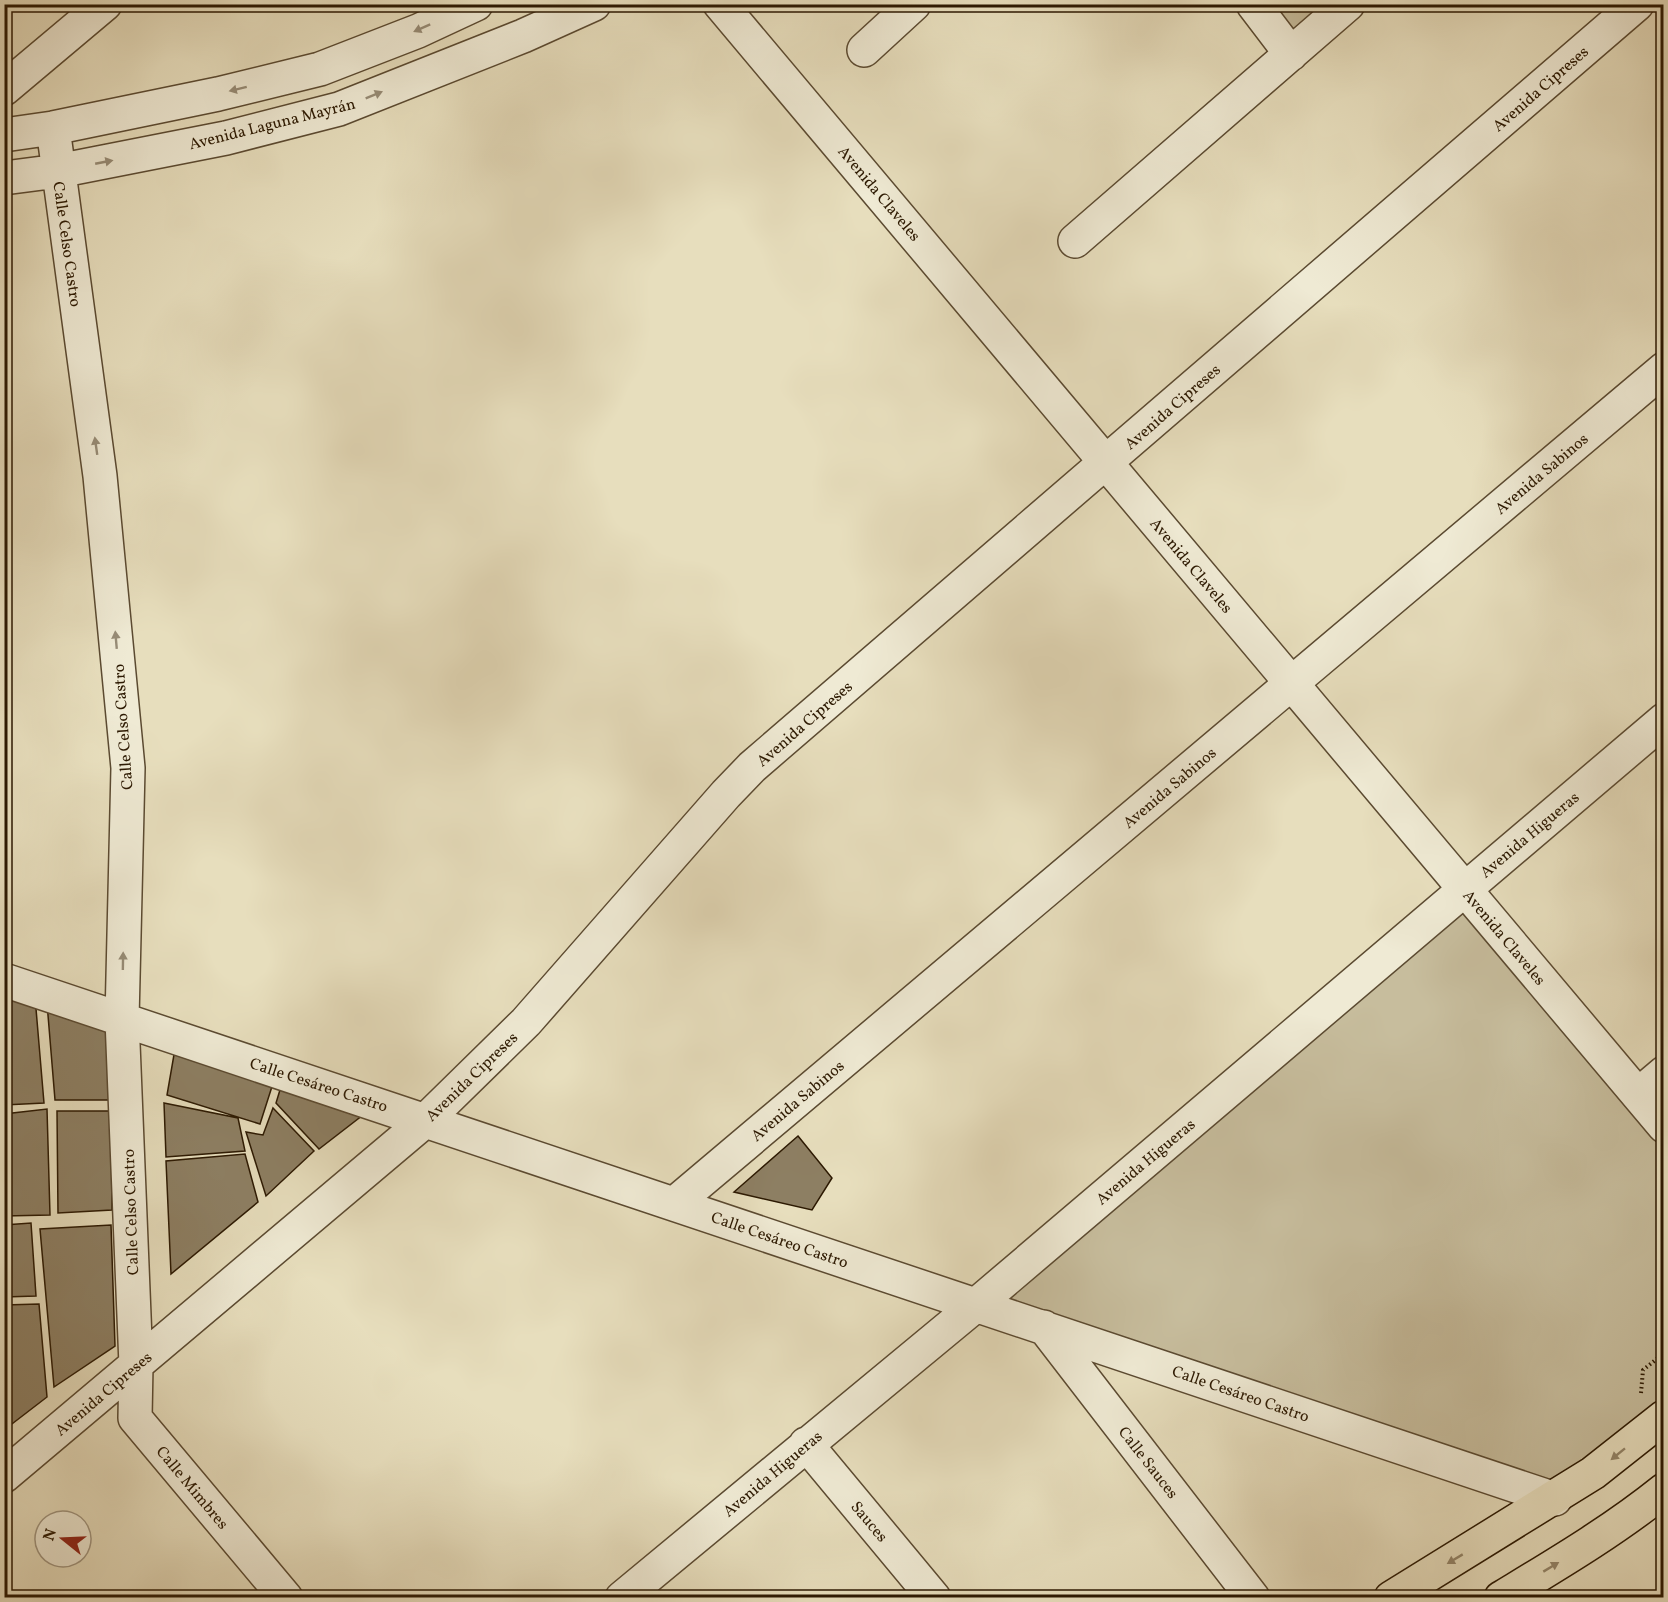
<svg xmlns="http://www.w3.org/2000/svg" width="1668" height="1602" font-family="Vollkorn,serif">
<rect width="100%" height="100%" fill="#e7debd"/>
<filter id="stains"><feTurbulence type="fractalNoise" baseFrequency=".00333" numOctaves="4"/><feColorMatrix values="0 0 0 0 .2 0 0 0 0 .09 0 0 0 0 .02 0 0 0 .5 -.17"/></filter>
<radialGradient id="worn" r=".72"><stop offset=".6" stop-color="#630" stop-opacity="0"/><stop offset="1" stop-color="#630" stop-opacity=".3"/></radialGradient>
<path fill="#c7bd9d" stroke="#7a6b50" stroke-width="1.5" d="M1267 5H1326L1291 36Z
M1465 897 1663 1132V1405L1555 1492 985 1302Z"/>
<path fill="#8d7f63" stroke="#2c1902" stroke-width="1.5" d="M4 988 35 997 44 1103 4 1105Z
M47 1003 105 1021 110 1100H55Z
M176 1043 276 1074 260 1124 167 1095Z
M283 1080 372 1108 319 1149 276 1103Z
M164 1103 238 1118 245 1151 166 1157Z
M273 1108 314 1151 266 1196 246 1132 263 1135Z
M47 1109 50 1215 4 1216V1114Z
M57 1111H111L112 1210 58 1213Z
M798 1136 832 1178 812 1210 734 1192Z
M245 1154 258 1202 171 1274 166 1161Z
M31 1223 36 1296 4 1297V1225Z
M111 1225 115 1346 54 1387 40 1229Z
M39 1304 47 1397 4 1430V1305Z"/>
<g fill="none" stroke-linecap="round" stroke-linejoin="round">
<g stroke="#5b4a31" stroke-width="36">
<path id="minor" d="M720 4 1664 1126
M1253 4 1291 54
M864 50 914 4
M4 89 105 4
M53 128 100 476 128 768 122 1019 136 1365 135 1418 286 1598
M4 135 53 128 218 94 320 69 418 31 476 4
M4 178 58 171 226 138 339 109 523 36 594 4
M1075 241 1348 4
M4 980 1555 1499
M1638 1095 1664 1073
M674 1204 1664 369
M1044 1327 1253 1598
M806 1444 934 1598
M4 1476 426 1120 526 1022 726 794 752 767 1637 4
M622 1598 976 1305 1664 720"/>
</g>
<g stroke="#2c1902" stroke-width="36">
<path id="major" d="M1391 1598 1593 1473 1664 1417
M1501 1598C1557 1564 1613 1531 1664 1490"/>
</g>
<path stroke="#2c1902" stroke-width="4" stroke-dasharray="1.5 3" stroke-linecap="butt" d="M1641 1393 1643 1370 1664 1353"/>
<use href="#minor" stroke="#efead4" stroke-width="33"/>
<use href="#major" stroke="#e7debd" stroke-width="33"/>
</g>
<defs><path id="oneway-solid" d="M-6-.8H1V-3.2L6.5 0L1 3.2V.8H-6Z" transform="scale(1.5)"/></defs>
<g fill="#978c76">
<use href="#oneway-solid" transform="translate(422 28) rotate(156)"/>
<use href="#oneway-solid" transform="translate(238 89) rotate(166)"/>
<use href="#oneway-solid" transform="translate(374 95) rotate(-22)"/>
<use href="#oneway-solid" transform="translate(104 162) rotate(-11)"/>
<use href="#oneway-solid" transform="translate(96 446) rotate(-98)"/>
<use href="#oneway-solid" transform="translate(116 640) rotate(-95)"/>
<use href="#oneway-solid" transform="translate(123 961) rotate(-89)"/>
</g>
<g fill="#938569">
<use href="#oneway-solid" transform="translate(1618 1454) rotate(141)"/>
<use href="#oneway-solid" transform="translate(1455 1559) rotate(149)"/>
<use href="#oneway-solid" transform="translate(1551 1567) rotate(-31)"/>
</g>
<g text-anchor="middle" stroke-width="5" stroke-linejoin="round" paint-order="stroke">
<g font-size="16" fill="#2c1902" stroke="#efead4">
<text transform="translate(1540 88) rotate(-41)" y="6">Avenida Cipreses</text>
<text transform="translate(272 123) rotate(-14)" y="6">Avenida Laguna Mayrán</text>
<text transform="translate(880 193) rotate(50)" y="6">Avenida Claveles</text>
<text transform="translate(68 244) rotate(82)" y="6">Calle Celso Castro</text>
<text transform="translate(1172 406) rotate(-41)" y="6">Avenida Cipreses</text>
<text transform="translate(1541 473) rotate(-40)" y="6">Avenida Sabinos</text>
<text transform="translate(1192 565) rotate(50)" y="6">Avenida Claveles</text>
<text transform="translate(804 723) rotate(-41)" y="6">Avenida Cipreses</text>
<text transform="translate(122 727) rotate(-94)" y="6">Calle Celso Castro</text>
<text transform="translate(1169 787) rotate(-40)" y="6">Avenida Sabinos</text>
<text transform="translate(1529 834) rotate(-40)" y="6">Avenida Higueras</text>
<text transform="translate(1505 937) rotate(50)" y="6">Avenida Claveles</text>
<text transform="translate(471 1076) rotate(-44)" y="6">Avenida Cipreses</text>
<text transform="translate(319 1084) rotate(18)" y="6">Calle Cesáreo Castro</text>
<text transform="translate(797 1100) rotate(-40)" y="6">Avenida Sabinos</text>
<text transform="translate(1145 1161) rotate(-40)" y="6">Avenida Higueras</text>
<text transform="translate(130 1212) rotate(-92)" y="6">Calle Celso Castro</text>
<text transform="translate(780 1239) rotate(19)" y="6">Calle Cesáreo Castro</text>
<text transform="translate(103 1393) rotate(-40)" y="6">Avenida Cipreses</text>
<text transform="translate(1241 1393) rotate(19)" y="6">Calle Cesáreo Castro</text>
<text transform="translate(1149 1462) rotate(52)" y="6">Calle Sauces</text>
<text transform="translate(772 1473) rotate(-40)" y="6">Avenida Higueras</text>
<text transform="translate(193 1487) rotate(50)" y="6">Calle Mimbres</text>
<text transform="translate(870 1521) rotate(50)" y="6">Sauces</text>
</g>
</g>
<rect width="1668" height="1602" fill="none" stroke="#e7debd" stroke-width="24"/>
<rect x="6" y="6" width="1656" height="1590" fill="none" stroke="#2c1902" stroke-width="3"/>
<rect x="12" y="12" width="1644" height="1578" fill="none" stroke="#2c1902" stroke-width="1.5"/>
<g transform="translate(63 1539) rotate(288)"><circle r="28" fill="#efead4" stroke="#a19680" stroke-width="1.5"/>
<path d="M0-4.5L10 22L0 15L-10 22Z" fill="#8f2418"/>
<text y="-9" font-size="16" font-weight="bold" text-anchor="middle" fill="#2c1902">N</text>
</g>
<rect width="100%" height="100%" filter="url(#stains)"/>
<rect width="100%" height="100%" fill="url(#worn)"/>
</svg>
